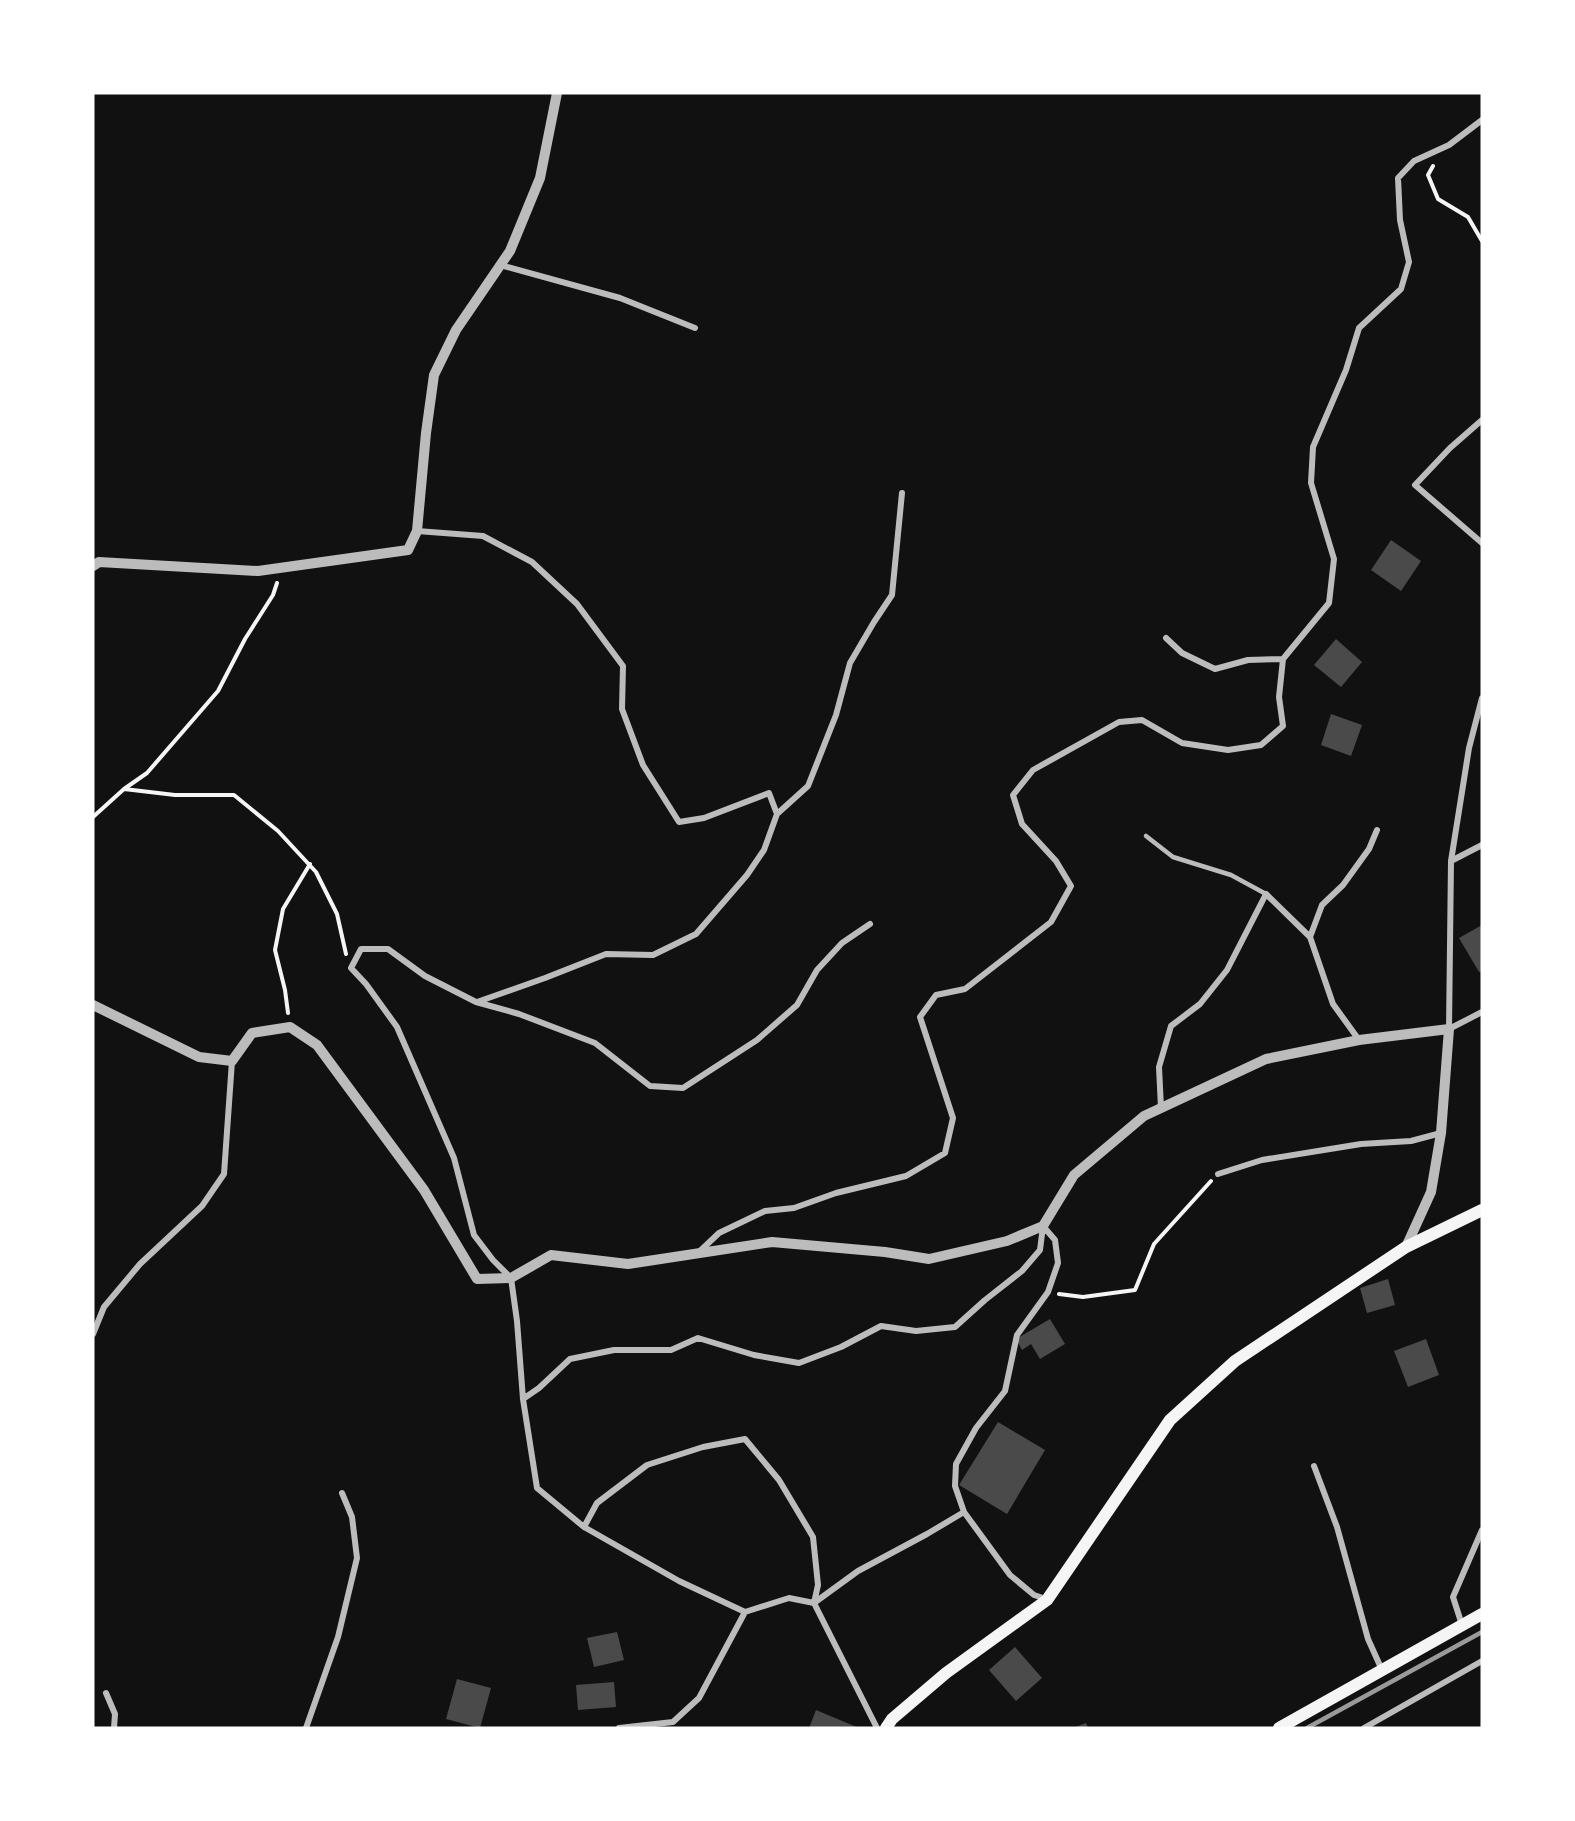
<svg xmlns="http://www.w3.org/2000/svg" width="1575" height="1821" font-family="Cabin,sans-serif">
<rect width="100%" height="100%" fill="#111"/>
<path fill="#4a4a4a" d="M1391 540 1421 561 1401 591 1371 570Z
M1336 639 1362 662 1341 687 1314 665Z
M1331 714 1362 725 1351 756 1321 745Z
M1482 925V971L1479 972 1459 938Z
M1388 1279 1395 1305 1367 1313 1360 1288Z
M1050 1319 1065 1344 1040 1359 1031 1344 1022 1350 1016 1339Z
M1426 1339 1439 1375 1408 1387 1394 1351Z
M998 1422 1045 1450 1007 1514 959 1485Z
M617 1632 624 1660 594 1667 587 1638Z
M1015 1647 1042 1678 1016 1701 989 1670Z
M457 1679 491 1688 480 1728 446 1719Z
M614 1682 616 1707 578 1710 576 1685Z
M816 1710 859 1728H809Z
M1086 1723 1088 1728H1073Z"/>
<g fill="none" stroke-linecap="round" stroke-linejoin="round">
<path stroke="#f5f5f5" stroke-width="4" d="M1433 166 1428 175 1438 199 1468 217 1482 241
M124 789 175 795H234L278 831 316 872 337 914 346 954
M93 817 124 789 147 773 218 691 245 639 273 595 277 583
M288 1013 285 990 275 950 283 909 310 864
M1059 1294 1083 1297 1135 1290 1154 1244 1211 1181"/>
<path stroke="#bcbcbc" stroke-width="4.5" d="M1146 836 1173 857 1231 875 1266 894"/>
<path stroke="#bcbcbc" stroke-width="6" d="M500 265 620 298 695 328
M1482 420 1450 448 1415 485 1482 543
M417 531 483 536 532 562 577 604 623 666 622 709 643 765 679 822 704 818 769 793 777 814 764 850 747 875 696 934 653 955 606 954 545 978 477 1002
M1166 638 1182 653 1215 669 1248 660 1283 659
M1482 698 1469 748 1451 861 1449 1029 1482 1012
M777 814 808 786 836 715 850 663 874 622 892 595 902 493
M1451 861 1482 845
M870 924 842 943 817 970 797 1005 757 1040 683 1088 650 1086 595 1043 519 1014 476 1002 425 976 388 949H361L351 968 366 984 397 1027 454 1158 474 1235 493 1260 511 1278 517 1321 523 1399 537 1488 584 1527 679 1581 745 1612 789 1598 814 1603 877 1728
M1310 937 1322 905 1343 885 1369 849 1377 830
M1161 1108 1159 1067 1171 1026 1200 1004 1227 970 1266 894 1310 937 1333 1004 1359 1040
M1218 1174 1262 1160 1361 1144 1411 1141 1441 1133
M699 1252 719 1233 765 1211 794 1208 836 1193 906 1176 945 1153 953 1118 920 1017 936 995 965 989 1051 922 1071 886 1056 861 1022 824 1013 795 1033 770 1119 722 1142 720 1182 743 1228 750 1261 745 1283 726 1279 697 1283 659 1329 603 1334 559 1311 483 1313 447 1346 370 1359 328 1401 289 1409 262 1400 220 1398 178 1414 161 1449 145 1482 120
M93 1334 104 1307 140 1264 202 1206 224 1174 232 1061
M523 1399 539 1388 570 1359 614 1350H671L698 1338 754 1355 799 1363 841 1347 881 1326 916 1331 955 1327 985 1300 1022 1271 1040 1250 1043 1226 1055 1240 1058 1263 1048 1292 1017 1335 1005 1391 976 1428 956 1464 955 1486 964 1512 1010 1575 1034 1595 1046 1599
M1314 1466 1337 1527 1368 1639 1382 1670
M584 1527 597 1503 647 1465 703 1447 745 1439 779 1480 813 1537 818 1585 814 1603
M814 1603 858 1571 927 1534 964 1512
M1462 1625 1453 1597 1482 1530
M106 1693 115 1714 114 1728
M306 1728 338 1637 357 1558 352 1517 342 1493
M619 1728 673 1722 699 1698 745 1612
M1364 1728 1482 1661"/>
<path stroke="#bcbcbc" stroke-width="10" d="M93 566 99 562 258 571 408 550 417 531 426 433 434 375 456 330 510 251 540 178 557 93
M93 1005 199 1057 232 1061 252 1033 290 1027 317 1045 424 1190 477 1279 511 1278 551 1255 628 1264 772 1242 885 1252 929 1259 1007 1241 1043 1226 1074 1175 1144 1116 1266 1059 1359 1040 1449 1029 1441 1133 1431 1192 1406 1247"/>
<path stroke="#f5f5f5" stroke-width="12" d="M886 1728 892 1719 946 1673 1047 1600 1170 1420 1235 1361 1406 1247 1482 1210
M1279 1728 1482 1614"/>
<path stroke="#9a9a9a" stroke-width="4.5" d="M1307 1728 1482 1632"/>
</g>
<rect width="1575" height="1821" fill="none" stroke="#ffffff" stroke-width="189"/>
</svg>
